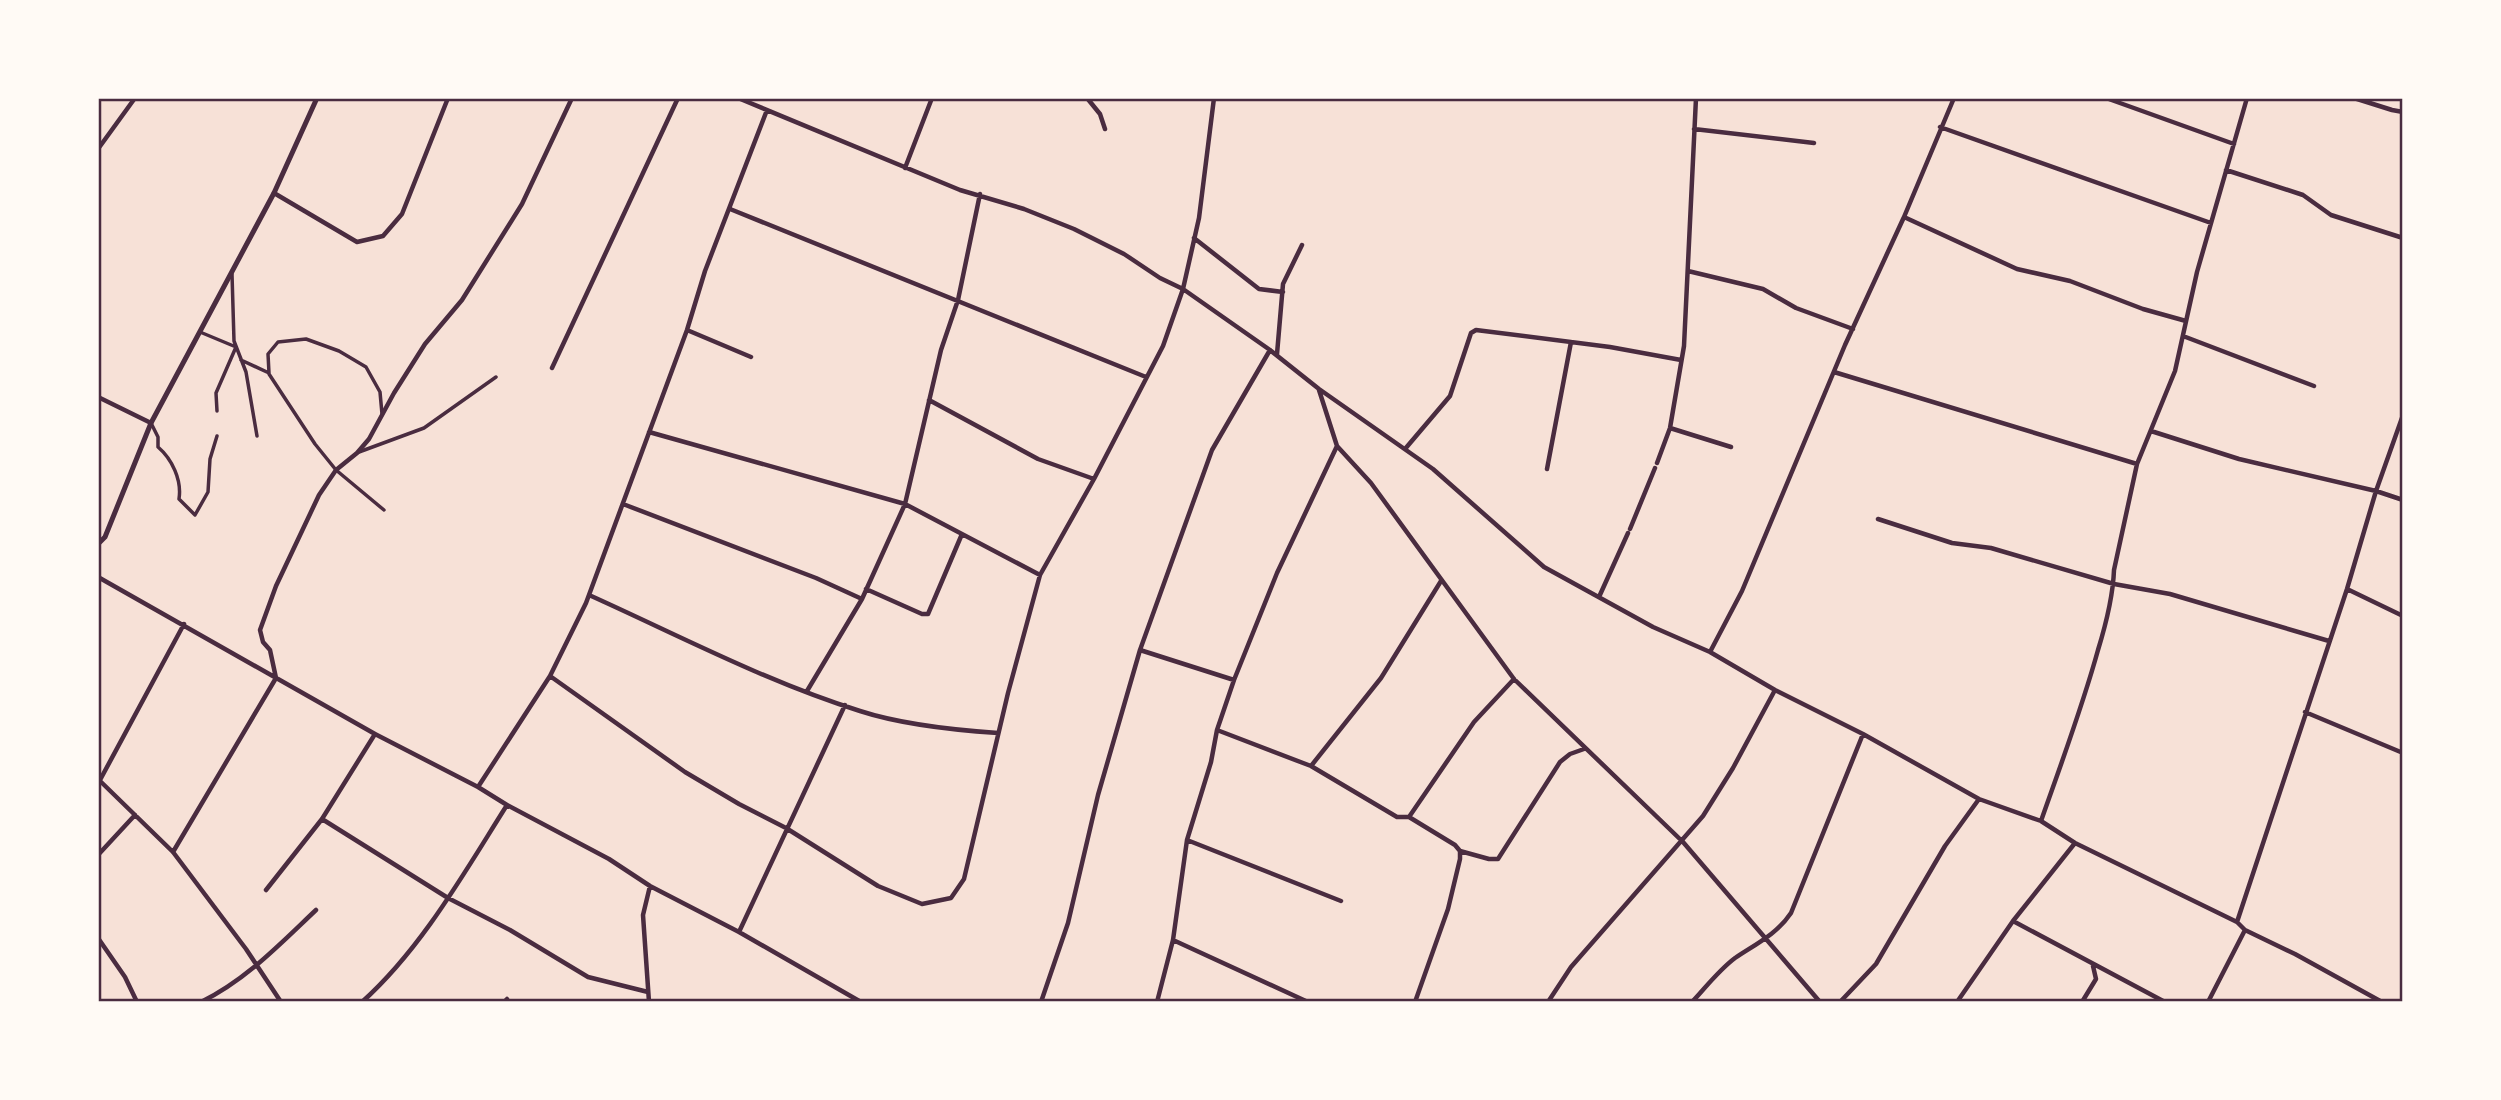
<svg xmlns="http://www.w3.org/2000/svg" width="2501" height="1100" font-family="'PT Sans Narrow',sans-serif">
<rect width="100%" height="100%" fill="#f7e1d7"/>
<g fill="none" stroke-linecap="round" stroke-linejoin="round">
<path stroke="#4a2c40" stroke-width="3.5" d="M232 274 234 341 246 372 257 436
M200 332 236 347 216 393 217 411
M241 360 269 373 268 354 278 342 306 339 339 351 366 367 380 392 382 414
M269 374 315 444 336 470 384 510
M151 423 158 437V447C172 459 182 480 179 499L195 515 208 492 210 459 217 436
M359 452 424 428 496 377"/>
<path stroke="#4a2c40" stroke-width="4.5" d="M738 98 960 190 1024 209 1074 229 1124 254 1160 278 1183 289 1270 350 1319 389 1433 469 1544 567 1653 627 1710 652 1775 690 1863 734 1979 799 2041 821 2075 843 2237 922 2245 930 2295 954 2382 1002
M1087 98 1100 114 1105 129
M2106 98 2234 144
M2354 98 2392 110 2403 112
M1940 127 2211 223
M1694 129 1814 143
M98 149 135 98
M905 168 932 98
M2226 170 2303 195 2331 215 2403 238
M274 193 357 242 383 236 402 214 448 98
M730 209 1146 377
M1904 217 2017 269 2070 281 2143 309 2186 321
M1194 238 1259 289 1283 292
M1688 271 1763 289 1796 308 1853 329
M687 330 751 357
M2183 336 2314 386
M1277 354 1283 284 1302 245
M552 368 678 98
M1834 372 2137 464
M1319 390 1337 446 1371 483 1514 679 1683 842 1820 1002
M98 397 151 423
M929 400 1038 459 1094 479
M1670 428 1731 447
M2151 431 2239 459 2376 491 2403 500
M649 432 905 504 1040 575
M1405 449 1450 396 1471 333 1476 330 1610 347 1681 360
M1657 463 1670 428 1684 346 1696 98
M1547 469 1571 342
M623 504 816 578 862 599
M1878 519 1952 543 1991 548 2114 584 2170 594 2329 641
M1630 529 1655 468
M98 577 375 734 478 787 507 805 609 859 650 886 739 932 861 1002
M866 589 922 614H928L962 534
M2347 589 2403 616
M589 595C678 635 767 682 860 711 903 725 953 730 998 733
M1599 597 1628 533
M1140 650 1234 680
M1710 652 1742 591 1845 345 1904 217 1954 98
M550 676 685 772 739 804 786 828 878 886 922 904 951 898 964 879 1008 693 1040 575 1094 479 1163 346 1183 289 1199 218 1214 98
M807 691 862 599 905 504 941 350 958 300 980 194
M2305 712 2403 753
M1217 730 1311 766 1397 817H1409L1455 845 1460 851V859L1448 909 1415 1002
M1311 766 1381 678 1441 581
M98 779 173 852 246 949 281 1002
M100 780 184 624
M478 787 550 676 586 603 687 330 705 271 767 110
M1409 817 1474 722 1514 679
M322 819 448 898 510 930 588 977 648 992
M2041 821C2061 764 2082 708 2098 650 2106 624 2113 597 2114 570L2137 464 2175 371 2197 272 2247 98
M1187 840 1341 901
M1460 851 1489 859H1498L1560 762 1570 754 1584 749
M173 852 276 678 270 650 263 642 260 630 276 586 319 495 336 470 357 453 369 439 394 393 425 344 462 300 522 204 572 98
M98 855 135 815
M266 890 322 819 375 734
M2013 921 2165 1002
M2237 922 2347 589 2376 491 2403 415
M739 932 845 705
M98 938 125 977 137 1002
M1173 940 1308 1002
M201 1002C246 980 280 944 316 910
M362 1002C422 948 464 873 507 805
M504 1002 507 999
M649 1002 643 915 650 886
M1041 1002 1068 923 1098 795 1140 650 1212 450 1270 350
M1157 1002 1173 940 1187 840 1211 762 1217 730 1234 680 1277 573 1337 446
M1548 1002 1571 967 1703 816 1733 768 1775 690
M1692 1002C1706 987 1719 970 1735 958 1756 944 1777 934 1791 913L1863 734
M1840 1002 1876 964 1945 846 1979 799
M1957 1002 2013 921 2075 843
M2082 1002 2096 979 2093 966
M2208 1002 2245 930
M2403 1002V1001"/>
<path stroke="#4a2c40" stroke-width="5" d="M98 544 105 537 151 423 274 193 317 98"/>
</g>
<rect width="2501" height="1100" fill="none" stroke="#fffaf5" stroke-width="200"/>
<rect x="100" y="100" width="2301" height="900" fill="none" stroke="#4a2c40" stroke-width="2.5"/>
</svg>
